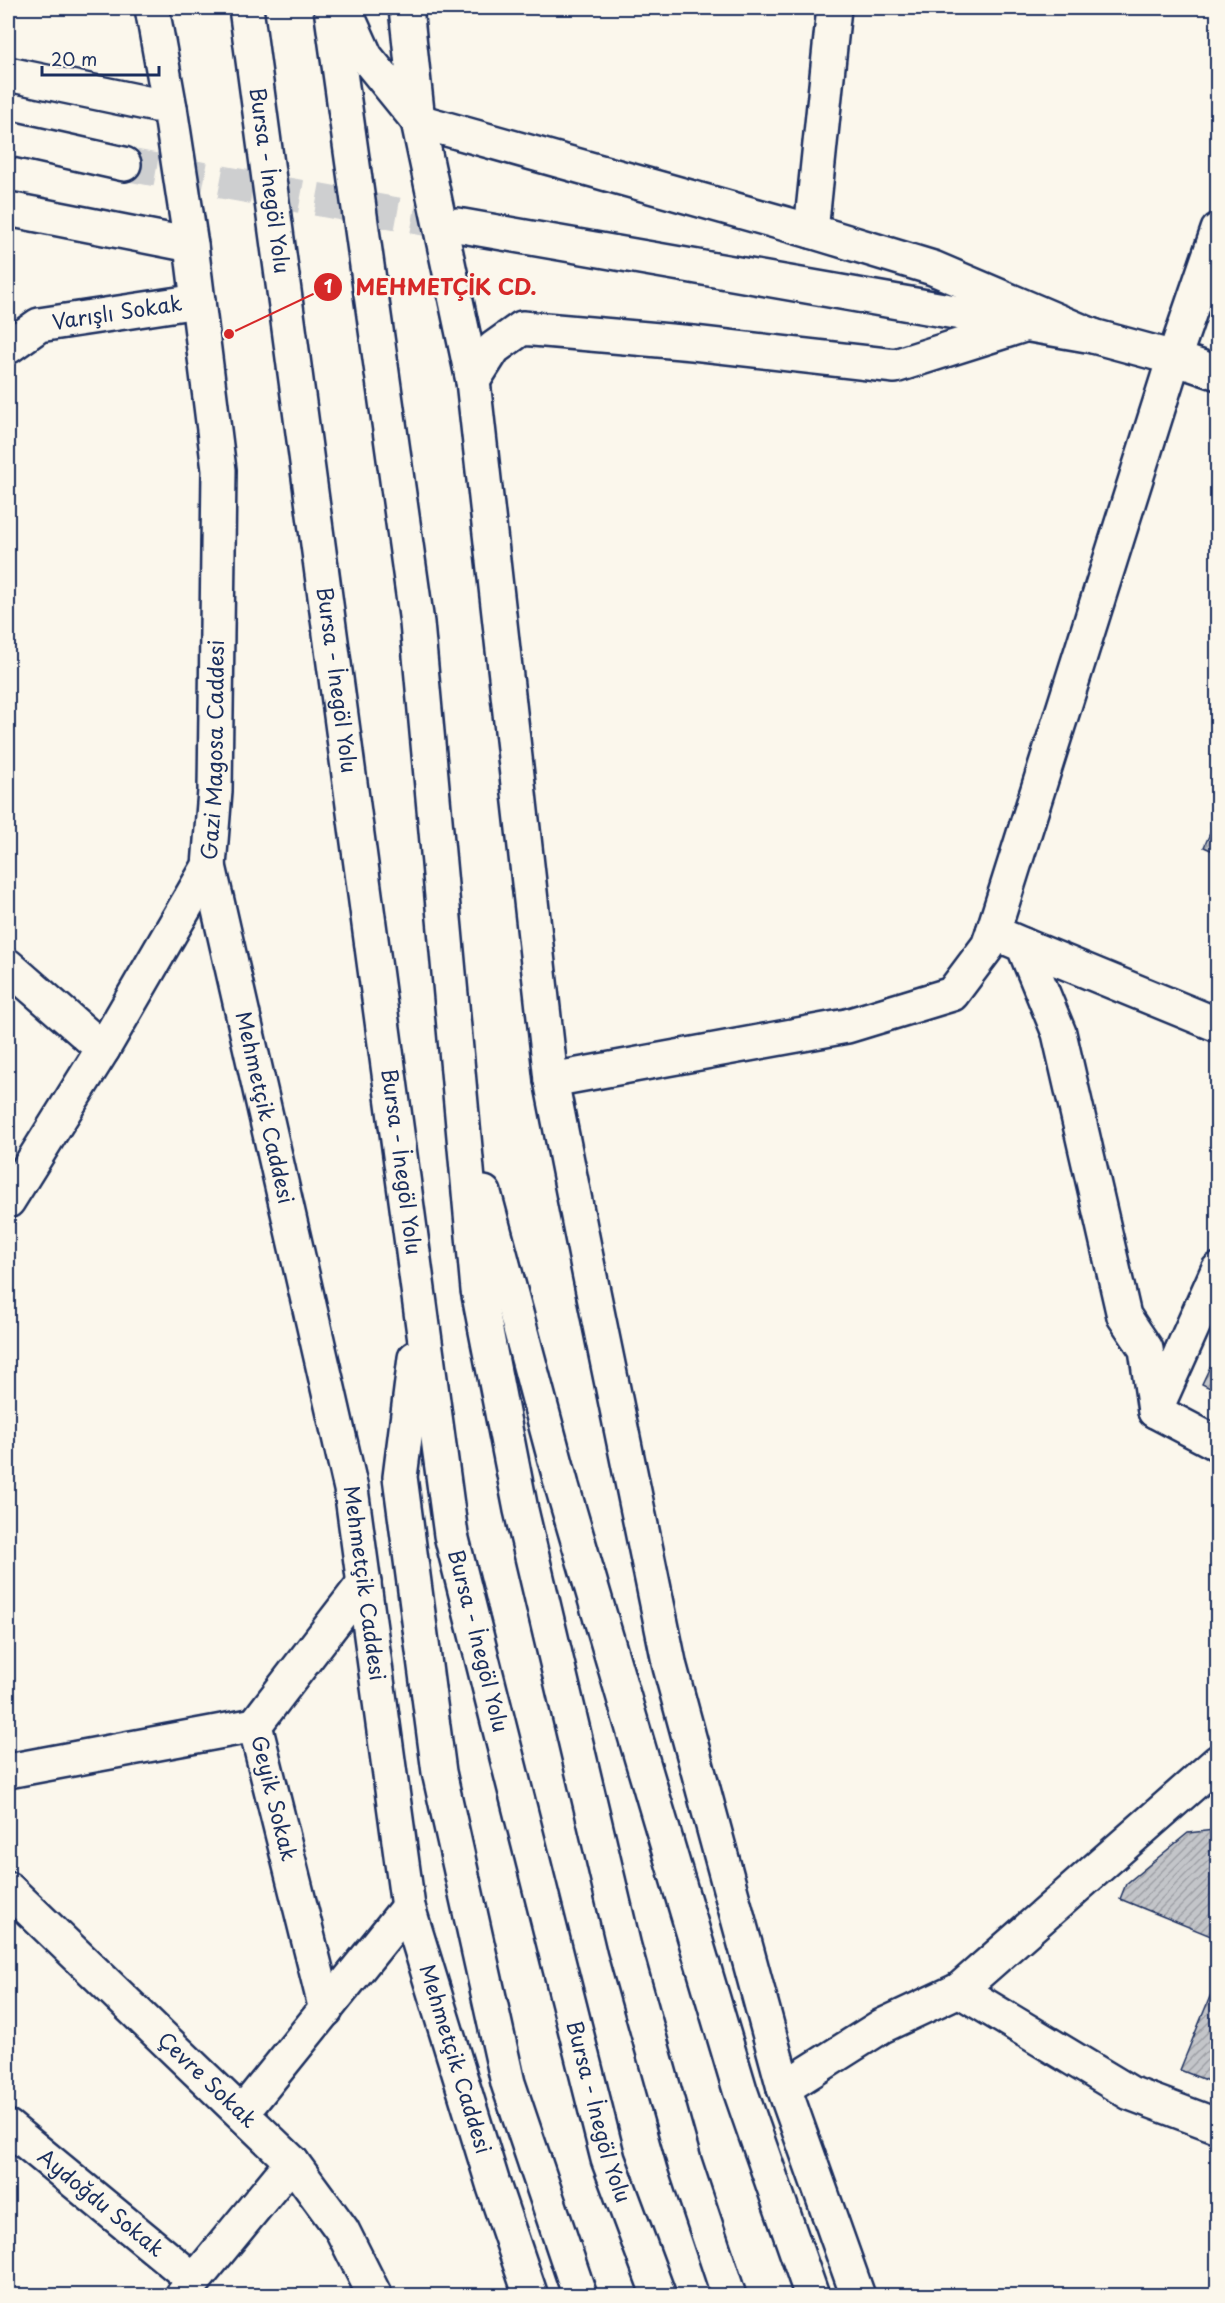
<svg xmlns="http://www.w3.org/2000/svg" width="1225" height="2303" font-family="'Playpen Sans',sans-serif">
	<defs>
		<pattern id="building-hatch" width="6" height="6" patternUnits="userSpaceOnUse" patternTransform="scale(1.5)"><rect width="6" height="6" fill="#c3c5c9"/><path d="M-1 1l2-2M0 6l6-6M5 7l2-2" fill="none" stroke="#9ea0a6"/></pattern>
	</defs>
	<rect width="100%" height="100%" fill="#fbf7ec"/>
	<filter id="ink" filterUnits="userSpaceOnUse"><feTurbulence type="fractalNoise" baseFrequency=".0167" numOctaves="2"/><feDisplacementMap in="SourceGraphic" scale="12" xChannelSelector="R" yChannelSelector="G"/><feConvolveMatrix kernelMatrix="1 2 1 2 8 2 1 2 1" color-interpolation-filters="sRGB"/></filter>
	<g filter="url(#ink)">
		<!-- building -->
		<g fill="url(#building-hatch)" stroke="#1b2f5e" stroke-width="1.5">
			<polygon points="1218,815 1218,853 1204,847"/>
			<polygon points="1218,1350 1218,1392 1202,1384"/>
			<polygon points="1214,1830 1218,1832 1218,1939 1120,1899 1126,1884 1188,1833"/>
			<polygon points="1218,1977 1218,2085 1180,2070"/>
		</g>
		<g fill="none" stroke-linecap="round" stroke-linejoin="round">
			<!-- minor-tunnel -->
			<polyline stroke="#cecfd0" stroke-width="33" stroke-dasharray="33 16" stroke-linecap="butt" points="124,164 457,225"/>
			<!-- minor casing -->
			<g stroke="#1b2f5e" stroke-width="38">
				<g id="minor">
					<polyline points="344,8 366,57 418,121 811,231 933,268 1093,336"/>
					<polyline points="406,8 418,121 473,381 551,1080 588,1267 670,1667 784,2088 858,2296"/>
					<polyline points="8,74 170,108"/>
					<polyline points="8,138 124,164"/>
					<polyline points="8,209 191,245"/>
					<polyline points="457,225 1093,336 1174,358 1218,373"/>
					<polyline points="811,231 834,8"/>
					<path id="s1" d="M 8,347 L 39,325 L 198,301"/>
					<polyline points="473,381 494,348 522,328 693,343 895,366 1021,326"/>
					<path id="s2" d="M 209,866 L 351,1489 L 408,1907 L 494,2187 L 531,2296"/>
					<polyline points="993,932 1023,945 1059,1033 1124,1316 1146,1349 1155,1411 1218,1444"/>
					<polyline points="1023,945 1218,1025"/>
					<polyline points="8,966 103,1049"/>
					<polyline points="551,1080 847,1026 952,994 988,946 993,932 1174,358 1218,230"/>
					<path id="s3" d="M 8,1201 L 103,1049 L 209,866 L 215,791 L 219,470 L 191,245 L 170,108 L 152,8"/>
					<polyline points="1155,1411 1218,1270"/>
					<polyline points="255,1725 364,1583"/>
					<path id="s4" d="M 8,1771 L 255,1725 L 326,2010"/>
					<path id="s5" d="M 8,1889 L 292,2162 L 342,2230 L 375,2296"/>
					<polyline points="959,1990 1218,1762"/>
					<polyline points="784,2088 882,2026 959,1990 1130,2093 1218,2126"/>
					<polyline points="242,2113 408,1907"/>
					<path id="s6" d="M 8,2127 L 194,2280"/>
					<polyline points="182,2296 292,2162"/>
				</g>
			</g>
			<!-- highway casing -->
			<g stroke="#1b2f5e" stroke-width="38">
				<g id="highway">
					<path id="s7" d="M 246,8 L 451,1535 L 608,2159 L 659,2296"/>
					<polyline points="331,8 417,623 478,1290 521,1510 624,1947 684,2161 729,2296"/>
					<polyline points="484,1193 562,1486 643,1763 740,2090 812,2296"/>
					<polyline points="415,1358 400,1477 439,1772 508,2083 580,2296"/>
				</g>
			</g>
			<!-- minor -->
			<use href="#minor" stroke="#fbf7ec" stroke-width="33"/>
			<!-- highway -->
			<use href="#highway" stroke="#fbf7ec" stroke-width="33"/>
		</g>
	</g>
	<g text-anchor="middle" stroke-width="5" stroke-linejoin="round" paint-order="stroke">
		<!-- street labels -->
		<g font-size="21" fill="#1b2f5e" stroke="#fbf7ec">
			<text dy="7" stroke="none"><textPath href="#s7" startOffset="174">Bursa - İnegöl Yolu</textPath></text>
			<text dy="7" stroke="none"><textPath href="#s1" startOffset="117">Varışlı Sokak</textPath></text>
			<text dy="7" stroke="none"><textPath href="#s7" startOffset="678">Bursa - İnegöl Yolu</textPath></text>
			<text dy="7" stroke="none"><textPath href="#s3" startOffset="507">Gazi Magosa Caddesi</textPath></text>
			<text dy="7" stroke="none"><textPath href="#s2" startOffset="248">Mehmetçik Caddesi</textPath></text>
			<text dy="7" stroke="none"><textPath href="#s7" startOffset="1164">Bursa - İnegöl Yolu</textPath></text>
			<text dy="7" stroke="none"><textPath href="#s2" startOffset="734">Mehmetçik Caddesi</textPath></text>
			<text dy="7" stroke="none"><textPath href="#s7" startOffset="1650">Bursa - İnegöl Yolu</textPath></text>
			<text dy="7" stroke="none"><textPath href="#s4" startOffset="327">Geyik Sokak</textPath></text>
			<text dy="7" stroke="none"><textPath href="#s2" startOffset="1220">Mehmetçik Caddesi</textPath></text>
			<text dy="7" stroke="none"><textPath href="#s5" startOffset="276">Çevre Sokak</textPath></text>
			<text dy="7" stroke="none"><textPath href="#s7" startOffset="2136">Bursa - İnegöl Yolu</textPath></text>
			<text dy="7" stroke="none"><textPath href="#s6" startOffset="120">Aydoğdu Sokak</textPath></text>
		</g>
	</g>
	<!-- callouts -->
	<path fill="none" stroke="#d62828" stroke-width="2" d="M229 334L328 287"/>
	<g fill="#d62828" stroke="#fbf7ec" stroke-width="2">
		<circle cx="229" cy="334" r="6"/>
		<circle cx="328" cy="287" r="15"/>
	</g>
	<g font-size="18" text-anchor="middle" font-weight="bold" fill="#fff">
		<text x="328" y="293">1</text>
	</g>
	<g font-size="22" text-anchor="middle" font-weight="bold" fill="#d62828" stroke="#fbf7ec" stroke-width="5" stroke-linejoin="round" paint-order="stroke">
		<text x="446" y="295">MEHMETÇİK CD.</text>
	</g>
	<!-- margin -->
	<rect width="1225" height="2303" fill="none" stroke="#fbf7ec" stroke-width="30"/>
	<rect x="15" y="15" width="1195" height="2273" fill="none" stroke="#1b2f5e" stroke-width="2" filter="url(#ink)"/>
	<!-- scale -->
	<path d="M42 66v9h117v-9" fill="none" stroke="#1b2f5e" stroke-width="3"/>
	<text x="51" y="66" font-size="18" fill="#1b2f5e" stroke="#fbf7ec" stroke-width="4.5" paint-order="stroke">20 m</text>
</svg>
